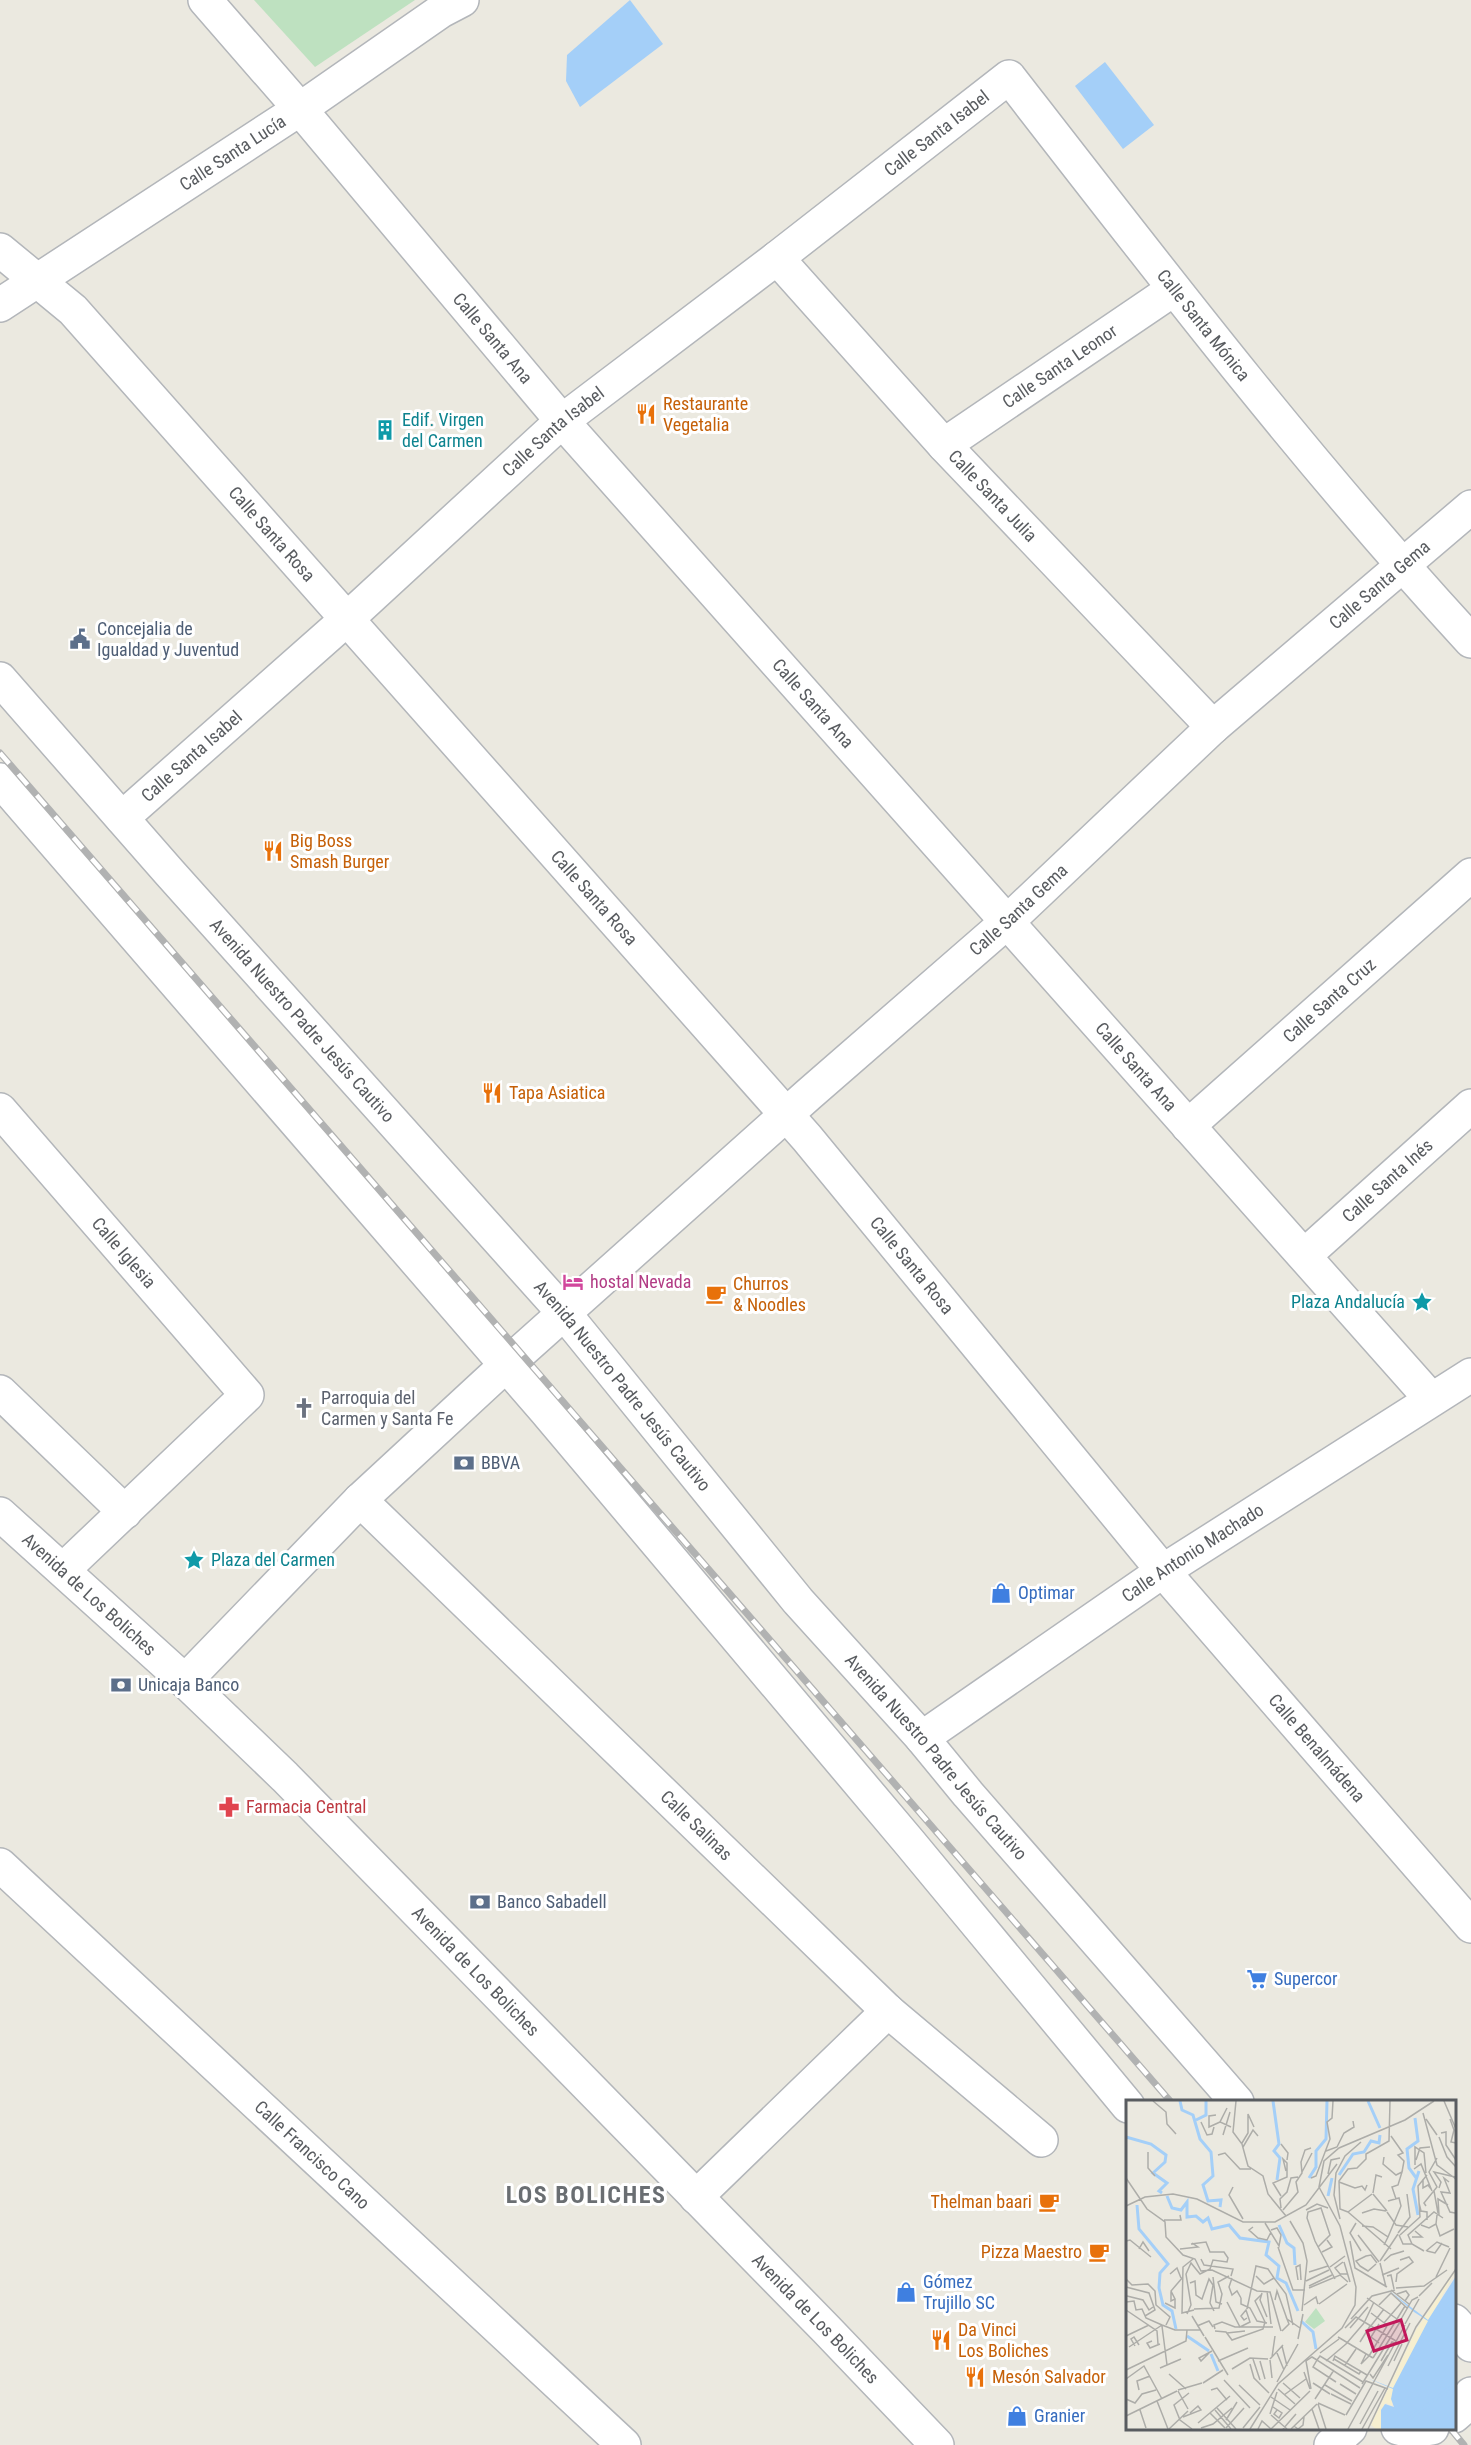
<svg xmlns="http://www.w3.org/2000/svg" width="1471" height="2445" font-family="'Roboto Condensed',sans-serif">
	<rect width="100%" height="100%" fill="#ebe9e0"/>
	<!-- green -->
	<polygon fill="#bee1c0" points="254,0 415,0 315,67"/>
	<!-- water -->
	<g fill="#a4cff8">
		<polygon points="630,0 663,44 580,107 566,81 567,55"/>
		<polygon points="1105,62 1154,125 1123,149 1075,86"/>
	</g>
	<g fill="none" stroke-linecap="round" stroke-linejoin="round">
		<!-- minor casing -->
		<g stroke="#b3b6ba" stroke-width="36">
			<g id="minor">
				<path id="s1" d="M 205,0 L 300,109 L 562,421 L 1431,1399"/>
				<path id="s2" d="M 0,250 L 73,310 L 807,1138 L 1163,1571 L 1471,1926"/>
				<path id="s3" d="M 777,258 L 944,445 L 1213,727"/>
				<path id="s4" d="M 0,305 L 300,109 L 441,11 L 462,0"/>
				<path id="s5" d="M 944,445 L 1174,289"/>
				<path id="s6" d="M 0,679 L 169,872 L 564,1313 L 798,1601 L 922,1738 L 968,1794 L 1237,2102"/>
				<polyline points="0,780 545,1410 910,1843 1128,2106"/>
				<path id="s7" d="M 122,818 L 347,619 L 562,421 L 777,258 L 1009,77 C 1158,269 1307,463 1471,641"/>
				<path id="s8" d="M 0,1110 L 247,1395 L 63,1570"/>
				<path id="s9" d="M 1188,1126 L 1471,875"/>
				<path id="s10" d="M 1305,1255 L 1471,1106"/>
				<polyline points="0,1392 125,1512"/>
				<path id="s11" d="M 360,1500 L 888,2011 L 1041,2140"/>
				<path id="s12" d="M 0,1514 L 185,1681 L 285,1777 L 826,2329 L 937,2445"/>
				<path id="s13" d="M 185,1681 L 360,1500 L 506,1365 L 808,1095 L 1008,921 L 1213,727 L 1471,507"/>
				<path id="s14" d="M 922,1738 L 1163,1571 L 1471,1375"/>
				<path id="s15" d="M 0,1865 L 624,2445"/>
				<polyline points="696,2197 888,2011"/>
				<polyline points="1454,2321 1466,2334 1471,2345"/>
				<polyline points="1454,2416 1463,2408 1471,2394"/>
				<polyline points="1398,2428 1411,2431 1432,2428"/>
				<polyline points="1331,2445 1350,2428"/>
			</g>
		</g>
		<!-- minor -->
		<use href="#minor" stroke="#fff" stroke-width="33"/>
		<!-- rail casing -->
		<g stroke="#b1b2b2" stroke-width="7">
			<g id="rail">
				<polyline points="0,753 1171,2102"/>
				<polyline points="1450,2428 1464,2445"/>
			</g>
		</g>
		<!-- rail -->
		<use href="#rail" stroke="#fff" stroke-width="4.5" stroke-dasharray="14" stroke-linecap="butt"/>
	</g>
	<!-- icons -->
	<defs>
		<g id="restaurant-bare" transform="scale(1.62)"><path d="M-5-6h1v4h1v-4h1v4h1v-4h1v5L-1.5 .5V6h-2V.5L-5-1ZM5-6V6H3V1.5H1.5Q1.5-4 5-6Z" fill="#e8710a" stroke="#fff" stroke-width="2.5" paint-order="stroke"/></g>
		<g id="building-bare" transform="scale(1.62)"><path d="M-4-6H4V6H1V3H-1V6H-4ZM-2.5-4.3h1.7v1.8h-1.7ZM.8-4.3h1.7v1.8H.8ZM-2.5-1h1.7V.8h-1.7ZM.8-1h1.7V.8H.8Z" fill="#0f9aa8" stroke="#fff" stroke-width="2.5" paint-order="stroke"/></g>
		<g id="civic-bare" transform="scale(1.62)"><path d="M-.6-6.5H3V-4.5H.6V-3L4-1V1h2V6H-6V1h2V-1L-.6-3ZM-1.2 2.5V6h2.4V2.5Z" fill="#5c6f8a" stroke="#fff" stroke-width="2.5" paint-order="stroke"/></g>
		<g id="hotel-bare" transform="scale(1.62)"><path d="M-6-4.5h1.5V1H6V5H4.5V3h-9V5H-6ZM-4 0a1.8 1.8 0 1 1 3.6 0ZM.5 0V-2.5h3Q6-2.5 6 0Z" fill="#d1479c" stroke="#fff" stroke-width="2.5" paint-order="stroke"/></g>
		<g id="cafe-bare" transform="scale(1.62)"><path d="M-5.5-4.5H6V0H3Q3 3.5 0 3.5H-2.5Q-5.5 3.5-5.5 0ZM3-3.2v2h1.7v-2ZM-6 4.5H4V6H-6Z" fill="#e8710a" stroke="#fff" stroke-width="2.5" paint-order="stroke"/></g>
		<g id="sight-bare" transform="scale(1.62)"><path d="M0-6L1.8-2.2L6-1.7L2.9 1.2L3.7 5.4L0 3.3L-3.7 5.4L-2.9 1.2L-6-1.7L-1.8-2.2Z" fill="#0f9aa8" stroke="#fff" stroke-width="2.5" paint-order="stroke"/></g>
		<g id="church-bare" transform="scale(1.62)"><path d="M-1.2-6h2.4v3.5h3.3v2.4h-3.3V6h-2.4V-.1h-3.3v-2.4h3.3Z" fill="#6b7280" stroke="#fff" stroke-width="2.5" paint-order="stroke"/></g>
		<g id="bank-bare" transform="scale(1.62)"><path d="M-6-4H6V4H-6ZM0-2.3a2.3 2.3 0 1 0 0 4.6a2.3 2.3 0 1 0 0-4.6Z" fill="#5c6f8a" stroke="#fff" stroke-width="2.5" paint-order="stroke"/></g>
		<g id="shop-bare" transform="scale(1.62)"><path d="M-5-2.5h2.3a2.7 3.5 0 0 1 5.4 0H5L5.5 6h-11ZM-1.5-2.5h3a1.5 2.3 0 0 0-3 0Z" fill="#3f7fe0" stroke="#fff" stroke-width="2.5" paint-order="stroke"/></g>
		<g id="pharmacy-bare" transform="scale(1.62)"><path d="M-2-6h4v4h4v4h-4v4h-4v-4h-4v-4h4Z" fill="#e0444e" stroke="#fff" stroke-width="2.5" paint-order="stroke"/></g>
		<g id="supermarket-bare" transform="scale(1.62)"><path d="M-6-5.5h2.5l.6 2H6L4.5 2H-2.5L-4.4-4H-6ZM-1.5 3.2a1.3 1.3 0 1 0 .1 0ZM3 3.2a1.3 1.3 0 1 0 .1 0Z" fill="#3f7fe0" stroke="#fff" stroke-width="2.5" paint-order="stroke"/></g>
	</defs>
	<g fill-rule="evenodd">
		<use href="#restaurant-bare" x="646" y="414"/>
		<use href="#building-bare" x="385" y="430"/>
		<use href="#civic-bare" x="80" y="639"/>
		<use href="#restaurant-bare" x="273" y="851"/>
		<use href="#restaurant-bare" x="492" y="1093"/>
		<use href="#hotel-bare" x="573" y="1282"/>
		<use href="#cafe-bare" x="716" y="1294"/>
		<use href="#sight-bare" x="1422" y="1302"/>
		<use href="#church-bare" x="304" y="1408"/>
		<use href="#bank-bare" x="464" y="1463"/>
		<use href="#sight-bare" x="194" y="1560"/>
		<use href="#shop-bare" x="1001" y="1593"/>
		<use href="#bank-bare" x="121" y="1685"/>
		<use href="#pharmacy-bare" x="229" y="1807"/>
		<use href="#bank-bare" x="480" y="1902"/>
		<use href="#supermarket-bare" x="1257" y="1979"/>
		<use href="#cafe-bare" x="1049" y="2202"/>
		<use href="#cafe-bare" x="1099" y="2252"/>
		<use href="#shop-bare" x="906" y="2292"/>
		<use href="#restaurant-bare" x="941" y="2340"/>
		<use href="#restaurant-bare" x="975" y="2377"/>
		<use href="#shop-bare" x="1017" y="2416"/>
	</g>
	<g text-anchor="middle" stroke-width="6" stroke-linejoin="round" paint-order="stroke">
		<!-- street labels -->
		<g font-size="18" fill="#595c60" stroke="#fff">
			<text dy="6" stroke="none"><textPath href="#s7" startOffset="1065">Calle Santa Isabel</textPath></text>
			<text dy="6" stroke="none"><textPath href="#s4" startOffset="278">Calle Santa Lucía</textPath></text>
			<text dy="6" stroke="none"><textPath href="#s7" startOffset="1472">Calle Santa Mónica</textPath></text>
			<text dy="6" stroke="none"><textPath href="#s1" startOffset="444">Calle Santa Ana</textPath></text>
			<text dy="6" stroke="none"><textPath href="#s5" startOffset="140">Calle Santa Leonor</textPath></text>
			<text dy="6" stroke="none"><textPath href="#s7" startOffset="579">Calle Santa Isabel</textPath></text>
			<text dy="6" stroke="none"><textPath href="#s3" startOffset="321">Calle Santa Julia</textPath></text>
			<text dy="6" stroke="none"><textPath href="#s2" startOffset="394">Calle Santa Rosa</textPath></text>
			<text dy="6" stroke="none"><textPath href="#s13" startOffset="1622">Calle Santa Gema</textPath></text>
			<text dy="6" stroke="none"><textPath href="#s1" startOffset="930">Calle Santa Ana</textPath></text>
			<text dy="6" stroke="none"><textPath href="#s7" startOffset="93">Calle Santa Isabel</textPath></text>
			<text dy="6" stroke="none"><textPath href="#s2" startOffset="880">Calle Santa Rosa</textPath></text>
			<text dy="6" stroke="none"><textPath href="#s13" startOffset="1136">Calle Santa Gema</textPath></text>
			<text dy="6" stroke="none"><textPath href="#s9" startOffset="189">Calle Santa Cruz</textPath></text>
			<text dy="6" stroke="none"><textPath href="#s6" startOffset="456">Avenida Nuestro Padre Jesús Cautivo</textPath></text>
			<text dy="6" stroke="none"><textPath href="#s1" startOffset="1416">Calle Santa Ana</textPath></text>
			<text dy="6" stroke="none"><textPath href="#s10" startOffset="111">Calle Santa Inés</textPath></text>
			<text dy="6" stroke="none"><textPath href="#s8" startOffset="189">Calle Iglesia</textPath></text>
			<text dy="6" stroke="none"><textPath href="#s2" startOffset="1366">Calle Santa Rosa</textPath></text>
			<text dy="6" stroke="none"><textPath href="#s6" startOffset="942">Avenida Nuestro Padre Jesús Cautivo</textPath></text>
			<text dy="6" stroke="none"><textPath href="#s14" startOffset="328">Calle Antonio Machado</textPath></text>
			<text dy="6" stroke="none"><textPath href="#s12" startOffset="120">Avenida de Los Boliches</textPath></text>
			<text dy="6" stroke="none"><textPath href="#s2" startOffset="1996">Calle Benalmádena</textPath></text>
			<text dy="6" stroke="none"><textPath href="#s6" startOffset="1428">Avenida Nuestro Padre Jesús Cautivo</textPath></text>
			<text dy="6" stroke="none"><textPath href="#s11" startOffset="468">Calle Salinas</textPath></text>
			<text dy="6" stroke="none"><textPath href="#s12" startOffset="660">Avenida de Los Boliches</textPath></text>
			<text dy="6" stroke="none"><textPath href="#s15" startOffset="426">Calle Francisco Cano</textPath></text>
			<text dy="6" stroke="none"><textPath href="#s12" startOffset="1146">Avenida de Los Boliches</textPath></text>
		</g>
		<!-- food labels -->
		<g font-size="18" fill="#c56008" stroke="#fff" text-anchor="start">
			<text x="663" y="410">Restaurante<tspan x="663" dy="21">Vegetalia</tspan></text>
			<text x="290" y="847">Big Boss<tspan x="290" dy="21">Smash Burger</tspan></text>
			<text x="509" y="1099">Tapa Asiatica</text>
			<text x="733" y="1290">Churros<tspan x="733" dy="21">&amp; Noodles</tspan></text>
			<text x="1032" y="2208" text-anchor="end">Thelman baari</text>
			<text x="1082" y="2258" text-anchor="end">Pizza Maestro</text>
			<text x="958" y="2336">Da Vinci<tspan x="958" dy="21">Los Boliches</tspan></text>
			<text x="992" y="2383">Mesón Salvador</text>
		</g>
		<!-- culture labels -->
		<g font-size="18" fill="#0d838f" stroke="#fff" text-anchor="start">
			<text x="402" y="426">Edif. Virgen<tspan x="402" dy="21">del Carmen</tspan></text>
			<text x="1405" y="1308" text-anchor="end">Plaza Andalucía</text>
			<text x="211" y="1566">Plaza del Carmen</text>
		</g>
		<!-- service labels -->
		<g font-size="18" fill="#4e5e75" stroke="#fff" text-anchor="start">
			<text x="97" y="635">Concejalia de<tspan x="97" dy="21">Igualdad y Juventud</tspan></text>
			<text x="481" y="1469">BBVA</text>
			<text x="138" y="1691">Unicaja Banco</text>
			<text x="497" y="1908">Banco Sabadell</text>
		</g>
		<!-- hotel labels -->
		<g font-size="18" fill="#b23c85" stroke="#fff" text-anchor="start">
			<text x="590" y="1288">hostal Nevada</text>
		</g>
		<!-- worship labels -->
		<g font-size="18" fill="#5b616d" stroke="#fff" text-anchor="start">
			<text x="321" y="1404">Parroquia del<tspan x="321" dy="21">Carmen y Santa Fe</tspan></text>
		</g>
		<!-- shop labels -->
		<g font-size="18" fill="#366cbe" stroke="#fff" text-anchor="start">
			<text x="1018" y="1599">Optimar</text>
			<text x="1274" y="1985">Supercor</text>
			<text x="923" y="2288">Gómez<tspan x="923" dy="21">Trujillo SC</tspan></text>
			<text x="1034" y="2422">Granier</text>
		</g>
		<!-- health labels -->
		<g font-size="18" fill="#be3a42" stroke="#fff" text-anchor="start">
			<text x="246" y="1813">Farmacia Central</text>
		</g>
		<!-- district labels -->
		<g font-size="24" font-weight="bold" letter-spacing="1.5" fill="#6a6e72" stroke="#fff">
			<text x="586" y="2203">LOS BOLICHES</text>
		</g>
	</g>
	<!-- overview -->
	<g transform="translate(1126 2100)">
		<rect width="330" height="330" fill="#ebe9e0"/>
		<path d="M 190,208 L 199,221 L 188,229 L 179,222 Z" fill="#bee1c0"/>
		<path d="M 330,170 L 270,283 L 266,306 L 260,303 L 255,310 L 255,329 L 250,329 L 245,325 L 290,230 Z" fill="#f6efd0"/>
		<path d="M 330,176 L 330,329 L 255,329 L 255,310 L 259,304 L 268,307 L 265,299 L 267,289 L 241,278 L 267,288 L 302,221 L 288,212 L 261,189 L 302,220 Z" fill="#a4cff8"/>
		<path fill="none" stroke="#a4cff8" stroke-width="3" d="M 54,1 L 56,10 L 67,15 L 74,39 L 85,52 L 87,76 L 77,85 L 82,101 L 95,100 L 94,107M 147,1 L 153,44 L 148,51 L 154,58 L 151,80M 242,1 L 254,28M 289,18 L 292,41 L 281,49 L 283,68 L 291,79M 70,20 L 80,15 L 80,1M 0,37 L 25,44 L 40,55 L 39,62 L 27,73 L 41,83 L 33,91 L 36,93M 213,75 L 227,54 L 238,52 L 245,41 L 253,43 L 254,35M 183,78 L 190,67 L 190,51 L 200,39 L 201,1M 41,96 L 46,108 L 55,110 L 61,102 L 61,117 L 70,116 L 77,122 L 82,118 L 86,129 L 103,125 L 114,138 L 143,142 L 140,155 L 153,166 L 151,178 L 160,183 L 172,211M 202,96 L 206,78M 11,105 L 13,129 L 42,164 L 34,173 L 33,188 L 37,205 L 46,211 L 50,229M 292,115 L 287,89 L 293,71M 153,125 L 161,143 L 168,148 L 169,165M 175,221 L 187,232 L 190,249M 61,236 L 83,251M 85,254 L 92,271M 270,329 L 330,283"/>
		<path fill="none" stroke="#adada9" stroke-width="1.5" d="M 27,1 L 40,12 L 41,24 L 50,34M 110,1 L 107,32 L 116,44 L 122,66 L 137,76 L 142,94 L 160,116M 318,1 L 330,29M 101,8 L 94,22 L 105,27M 297,13 L 311,65 L 330,79M 90,15 L 83,16 L 83,27 L 94,22M 300,19 L 311,35M 324,19 L 328,30 L 325,42 L 330,43M 75,22 L 81,35 L 86,34 L 88,27M 315,33 L 320,32 L 320,45 L 330,60M 97,35 L 104,12M 265,36 L 277,53 L 272,55 L 278,61 L 276,72M 313,37 L 321,57 L 330,67M 116,43 L 122,33 L 122,14 L 128,27M 155,44 L 162,53 L 161,60M 117,47 L 127,30 L 132,36M 200,51 L 211,47 L 218,33 L 228,27 L 227,21M 22,52 L 22,68 L 29,76M 92,55 L 99,53 L 114,69 L 125,69M 258,57 L 257,64 L 270,75 L 276,72 L 272,85 L 266,87 L 270,99M 290,60 L 294,48 L 304,47M 289,65 L 289,47 L 298,53 L 300,73M 288,69 L 295,64 L 306,91M 176,72 L 186,53M 202,74 L 205,60 L 214,58M 0,78 L 21,109 L 39,122 L 40,137 L 57,155 L 69,159 L 75,171 L 86,170 L 131,191 L 144,192 L 155,231M 185,78 L 190,76 L 204,39 L 201,22 L 206,18 L 207,1M 297,79 L 297,88 L 302,85 L 305,89M 213,82 L 229,88 L 236,86 L 239,90 L 241,85M 323,82 L 318,78 L 324,93 L 315,92 L 324,112 L 329,113M 107,87 L 103,95 L 117,119M 313,88 L 315,82 L 308,72 L 329,77M 308,91 L 312,113M 247,93 L 250,75 L 256,77M 247,94 L 261,111M 155,96 L 147,83 L 161,77 L 161,63 L 157,59 L 160,71M 262,101 L 273,98 L 275,106 L 262,137M 293,103 L 295,111 L 301,112 L 301,120M 0,106 L 19,97 L 47,94 L 71,99 L 117,122 L 149,122 L 180,105 L 211,64M 300,106 L 298,103 L 311,87 L 303,72 L 311,58M 155,108 L 154,99 L 161,92 L 165,78 L 172,77M 157,110 L 172,92 L 170,82 L 176,73 L 175,62 L 179,50 L 185,48M 180,110 L 191,104 L 202,108M 222,112 L 214,109 L 213,81 L 222,69 L 231,68 L 240,59 L 240,54 L 263,41 L 264,1M 222,112 L 265,149M 222,112 L 246,94M 261,112 L 270,125 L 282,127M 236,113 L 248,109 L 260,111M 313,115 L 312,99 L 322,105M 214,119 L 208,95 L 210,73 L 219,56 L 235,42M 38,120 L 55,120 L 54,115M 164,121 L 177,143 L 181,161 L 176,211M 139,123 L 153,146 L 155,135 L 151,128 L 145,130M 230,123 L 224,133 L 235,151M 310,124 L 314,136 L 328,129M 295,125 L 303,128 L 310,124 L 311,115M 236,126 L 247,127 L 262,137 L 258,145M 127,127 L 123,130 L 132,138 L 141,140 L 145,132M 272,133 L 284,117 L 281,94M 232,135 L 253,162M 273,135 L 277,144 L 286,144M 274,135 L 294,117 L 292,86 L 301,75M 286,137 L 296,137 L 289,131M 0,141 L 4,140 L 25,157M 224,141 L 229,168 L 261,187M 152,147 L 167,190 L 179,190M 192,147 L 204,135 L 195,108 L 182,112 L 181,118 L 189,141 L 209,179M 13,149 L 17,142 L 23,151M 54,149 L 72,147 L 66,143M 298,151 L 286,144 L 282,135 L 308,112 L 317,118M 300,151 L 311,142 L 323,147M 301,151 L 309,153 L 316,143M 196,152 L 206,147 L 201,140M 67,159 L 57,167 L 56,213 L 68,210M 75,159 L 78,165 L 107,169 L 105,176M 254,161 L 272,134M 258,161 L 265,155 L 278,151M 217,162 L 209,168 L 214,174 L 221,174M 218,162 L 224,182M 254,163 L 260,187M 234,166 L 230,161 L 240,156 L 245,155 L 251,163M 234,166 L 242,171 L 250,164M 204,167 L 219,156M 183,172 L 202,166M 44,174 L 51,168 L 55,178M 256,175 L 273,168M 130,176 L 138,184 L 148,178M 261,176 L 265,175 L 268,189M 87,177 L 90,202 L 96,204M 310,177 L 324,148M 106,178 L 103,187 L 106,195 L 111,191 L 115,198M 148,178 L 160,194 L 167,225M 0,179 L 6,185 L 22,184 L 29,191 L 30,205 L 44,217 L 40,225M 172,180 L 170,167 L 174,165 L 175,180M 180,181 L 203,170M 270,182 L 271,174 L 287,162 L 283,157 L 274,160M 64,183 L 69,181 L 70,195 L 76,199 L 83,179 L 87,185 L 84,203 L 88,211M 183,186 L 206,175M 0,187 L 23,193 L 29,210 L 19,216M 183,188 L 214,175 L 222,182M 270,188 L 298,186 L 321,170M 265,190 L 283,204M 141,191 L 145,224M 45,192 L 45,201 L 49,199 L 45,191 L 57,177M 136,193 L 134,200 L 141,217M 271,194 L 280,191 L 283,195 L 279,201M 1,196 L 17,200 L 23,210 L 27,207M 293,196 L 306,183M 115,198 L 115,204 L 124,208 L 131,221 L 141,223M 241,198 L 271,219M 149,200 L 151,191 L 161,219M 0,202 L 8,201 L 10,210 L 16,209 L 20,218 L 36,225 L 49,230 L 74,230M 101,202 L 114,227 L 124,222 L 120,210 L 115,216 L 118,220 L 121,218M 39,203 L 49,208 L 49,199M 193,204 L 221,184M 178,205 L 190,197 L 192,204M 253,205 L 265,193 L 281,208M 68,209 L 93,208 L 96,194 L 92,182 L 103,176M 121,209 L 130,166 L 142,169 L 148,178M 0,210 L 31,231 L 32,244M 245,213 L 261,225M 61,214 L 65,205 L 60,174 L 65,163 L 74,174 L 84,169 L 87,160 L 101,162 L 102,158 L 98,152 L 84,152 L 80,142 L 65,144M 66,216 L 78,236M 225,219 L 246,196 L 269,190M 274,221 L 286,200 L 292,197M 238,223 L 248,202M 258,223 L 275,203M 253,224 L 245,237 L 253,243M 279,224 L 293,199M 36,226 L 41,265M 71,226 L 83,221 L 87,227M 244,227 L 258,209M 219,228 L 230,217 L 270,241M 224,228 L 242,207M 89,229 L 88,225 L 96,222 L 109,227 L 147,227M 89,231 L 100,232 L 106,240 L 137,229 L 139,222 L 129,201 L 136,194M 156,231 L 163,224 L 161,219 L 174,228M 101,233 L 119,231M 0,236 L 23,225M 79,237 L 102,275M 212,237 L 247,258M 172,239 L 177,214M 26,241 L 21,243 L 24,248 L 34,244M 234,242 L 244,226M 220,244 L 238,223M 9,246 L 5,239 L 8,237 L 13,245M 156,246 L 161,266M 3,247 L 36,225M 83,253 L 75,261 L 73,258 L 86,251M 151,253 L 158,270M 194,253 L 213,239M 240,254 L 235,264 L 243,256M 243,256 L 261,226M 146,257 L 149,236M 247,258 L 279,206M 127,259 L 134,280M 144,259 L 157,245M 208,259 L 233,274 L 235,271M 144,260 L 146,278M 191,260 L 194,256 L 237,282M 92,261 L 122,248M 134,261 L 139,279M 200,261 L 220,244M 207,261 L 209,256 L 241,275M 255,261 L 266,242 L 269,243M 268,261 L 276,244M 124,264 L 128,278 L 143,293M 219,265 L 230,249M 262,266 L 284,223M 34,268 L 55,259M 106,269 L 124,258 L 142,259M 0,270 L 60,241 L 61,230M 178,272 L 184,289M 43,274 L 60,289M 244,274 L 247,278 L 262,255M 0,279 L 18,266 L 36,299M 98,280 L 124,308M 151,282 L 172,244M 210,282 L 187,267 L 191,260 L 234,288M 77,283 L 97,270M 157,283 L 174,298M 187,283 L 204,294M 214,284 L 230,294M 236,284 L 274,222M 113,285 L 134,305M 199,285 L 226,301M 152,289 L 169,304M 185,289 L 180,261 L 186,257 L 191,260M 13,290 L 11,281 L 24,276M 52,290 L 76,283M 85,290 L 91,288 L 101,300M 52,291 L 62,309M 63,293 L 48,305 L 54,320 L 66,329M 205,294 L 225,304M 158,295 L 180,279M 145,297 L 164,310M 0,299 L 9,303 L 16,294 L 30,290M 189,299 L 208,270M 31,301 L 42,329M 192,303 L 219,315M 192,304 L 200,329M 147,307 L 156,313 L 153,318 L 148,314 L 151,310M 91,308 L 110,329M 186,309 L 193,329M 14,310 L 20,328M 89,310 L 105,329M 84,313 L 99,328M 144,314 L 151,292M 145,315 L 161,329M 220,315 L 240,281 L 262,289M 0,316 L 51,291M 57,317 L 75,310 L 72,306 L 64,313M 100,320 L 111,302M 72,323 L 104,296M 234,324 L 252,291M 168,326 L 172,329 L 177,325 L 178,317M 75,328 L 87,324 L 106,308M 100,328 L 118,308M 117,328 L 134,307M 43,329 L 62,311M 124,329 L 152,284 L 216,228 L 229,205 L 230,187 L 214,126 L 193,87 L 198,61 L 213,48 L 279,20 L 308,1M 132,329 L 136,321 L 145,329M 145,329 L 184,291M 157,329 L 170,314M 165,329 L 191,304M 222,329 L 279,225M 236,329 L 259,288M 242,329 L 290,227 L 330,169"/>
		<path fill="#c2185b" fill-opacity="0.15" stroke="#c2185b" stroke-width="3" d="M 275,220 L 281,240 L 248,251 L 241,231 Z"/>
		<rect width="330" height="330" fill="none" stroke="#595c60" stroke-width="3"/>
	</g>
</svg>
